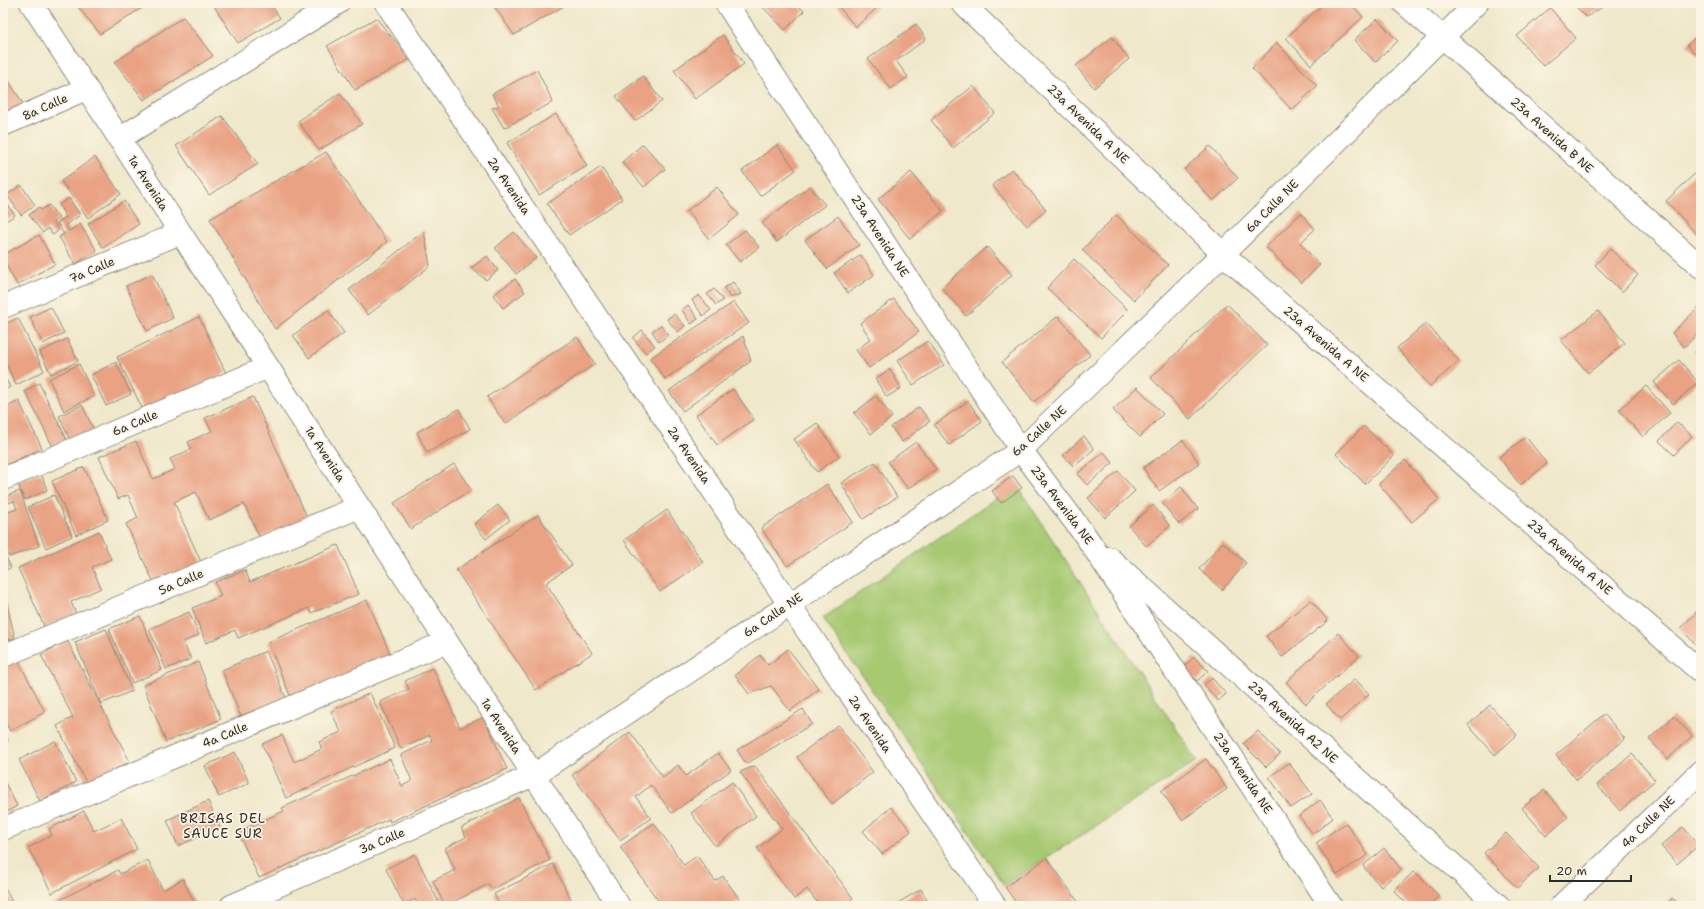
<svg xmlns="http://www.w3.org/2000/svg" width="1704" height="909" font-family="'Shantell Sans',sans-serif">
	<rect width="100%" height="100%" fill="#fcf5e5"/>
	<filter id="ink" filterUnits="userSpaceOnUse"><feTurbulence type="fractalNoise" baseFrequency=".025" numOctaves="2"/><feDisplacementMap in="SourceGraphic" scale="8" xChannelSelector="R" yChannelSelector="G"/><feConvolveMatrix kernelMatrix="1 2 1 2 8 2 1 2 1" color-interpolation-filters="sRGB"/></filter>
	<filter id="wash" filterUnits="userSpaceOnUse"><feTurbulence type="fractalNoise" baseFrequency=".012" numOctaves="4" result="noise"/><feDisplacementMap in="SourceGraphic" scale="16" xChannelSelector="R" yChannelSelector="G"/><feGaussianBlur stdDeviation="0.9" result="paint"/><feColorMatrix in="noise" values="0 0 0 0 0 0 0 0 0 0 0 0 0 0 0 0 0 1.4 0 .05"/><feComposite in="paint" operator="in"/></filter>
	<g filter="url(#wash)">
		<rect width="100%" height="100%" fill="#efe8ca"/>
		<!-- green -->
		<polygon fill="#a7c972" stroke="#697a4e" points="1016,484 1197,761 1004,885 823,618"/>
		<g id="blocks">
			<!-- building -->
			<g fill="#e9a283">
				<polygon points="78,3 150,3 100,34 76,4"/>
				<polygon points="212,3 270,3 280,18 238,43"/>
				<polygon points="492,3 569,3 514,35"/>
				<polygon points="759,3 796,3 804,11 785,30"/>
				<polygon points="837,3 881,3 881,4 856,27 836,4"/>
				<polygon points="1324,3 1350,3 1363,17 1311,65 1286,38"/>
				<polygon points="1572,3 1609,3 1586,17"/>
				<polygon points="1550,8 1576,38 1543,66 1517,36"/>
				<polygon points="183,17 213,56 144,100 115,62"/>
				<polygon points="376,18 410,59 355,90 327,46"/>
				<polygon points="1377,19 1398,41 1375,62 1354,40"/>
				<polygon points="916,24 926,39 896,61 908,77 891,89 868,59"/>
				<polygon points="1701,32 1701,60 1687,45"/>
				<polygon points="723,35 744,64 695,99 674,70"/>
				<polygon points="1112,37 1129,59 1094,88 1076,66"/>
				<polygon points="1277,43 1317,86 1292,110 1252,68"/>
				<polygon points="537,70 553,102 504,128 492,108 499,106 492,94"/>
				<polygon points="5,75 24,105 3,118 3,76"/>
				<polygon points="643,76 662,101 635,121 616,96"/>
				<polygon points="973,86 995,113 953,148 931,120"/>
				<polygon points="340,93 362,124 319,150 298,121"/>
				<polygon points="556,114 587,166 539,195 507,143"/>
				<polygon points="222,116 258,164 209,195 176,146"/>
				<polygon points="643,144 665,169 644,187 622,162"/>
				<polygon points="777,145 796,170 760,196 742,171"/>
				<polygon points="1210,146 1238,178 1213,201 1184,169"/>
				<polygon points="326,152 387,242 275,329 210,219"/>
				<polygon points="95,157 121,194 88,218 61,181"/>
				<polygon points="601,167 622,199 569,235 547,204"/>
				<polygon points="1701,168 1701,239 1666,201"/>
				<polygon points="1012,169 1046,210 1027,226 992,185"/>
				<polygon points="911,172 943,211 910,239 878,199"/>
				<polygon points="21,185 35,205 21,215 7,195"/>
				<polygon points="810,186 825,205 777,242 762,223"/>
				<polygon points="717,187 739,215 709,239 687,211"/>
				<polygon points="69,198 80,215 65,225 69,231 80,224 97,251 75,264 59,237 64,234 57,223 66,217 59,205"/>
				<polygon points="124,201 139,224 103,248 88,224"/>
				<polygon points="6,203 15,215 3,223 3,205"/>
				<polygon points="49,205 59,218 53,222 59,230 53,235 48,228 43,233 29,215 39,207 41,210"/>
				<polygon points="1301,213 1315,229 1300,243 1320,265 1301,283 1266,247"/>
				<polygon points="1116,215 1168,265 1134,300 1082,250"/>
				<polygon points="838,216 859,245 827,269 805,240"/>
				<polygon points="745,230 759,247 740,262 726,245"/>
				<polygon points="424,231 430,266 368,315 349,290"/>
				<polygon points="514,232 536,258 516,274 495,248"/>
				<polygon points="39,235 55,264 17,285 3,259 3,255"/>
				<polygon points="987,247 1012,275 966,316 942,288"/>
				<polygon points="1610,249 1638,275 1622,292 1595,265"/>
				<polygon points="861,255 874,275 848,293 834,273"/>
				<polygon points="487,256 498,270 486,280 471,268"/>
				<polygon points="1074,259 1128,310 1101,338 1047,288"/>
				<polygon points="152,274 173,318 147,331 126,286"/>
				<polygon points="515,279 525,292 503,308 493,295"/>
				<polygon points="733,282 741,294 730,298 724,288"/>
				<polygon points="714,289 723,300 716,305 707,294"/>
				<polygon points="699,295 711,310 703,316 692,300"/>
				<polygon points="894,299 919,332 869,368 856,350 871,339 860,323"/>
				<polygon points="734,302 749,323 665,379 650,358"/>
				<polygon points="1227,304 1267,345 1190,419 1151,378"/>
				<polygon points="688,305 698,319 691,324 682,310"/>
				<polygon points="51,307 64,333 43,344 30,317"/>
				<polygon points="1699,307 1701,310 1701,331 1684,347 1672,333"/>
				<polygon points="328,310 344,333 309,358 293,335"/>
				<polygon points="1598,311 1625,343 1588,373 1561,340"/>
				<polygon points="674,314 685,326 678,332 667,319"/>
				<polygon points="1058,316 1090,355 1034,402 1002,362"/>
				<polygon points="199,317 226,373 145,414 117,357"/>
				<polygon points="18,318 44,371 16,385 3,357 3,325"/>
				<polygon points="1426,323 1459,361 1430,386 1397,348"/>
				<polygon points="661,325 668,335 659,342 652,331"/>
				<polygon points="642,330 655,346 646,353 633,338"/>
				<polygon points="743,336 751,361 683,411 669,391"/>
				<polygon points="577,337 595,364 505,424 487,397"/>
				<polygon points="67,339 78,361 51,374 40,352"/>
				<polygon points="928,341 944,365 913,385 897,361"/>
				<polygon points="1701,345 1701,358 1695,352"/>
				<polygon points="1679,360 1698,382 1673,404 1654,382"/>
				<polygon points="116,362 131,394 106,406 91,375"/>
				<polygon points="79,364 94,396 64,411 49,379"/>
				<polygon points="890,369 901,388 887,397 875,379"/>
				<polygon points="3,374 10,387 3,391"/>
				<polygon points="39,383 67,440 53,447 25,391"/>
				<polygon points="1646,386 1670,413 1643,437 1619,410"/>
				<polygon points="1137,387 1163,414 1140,437 1113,410"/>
				<polygon points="733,389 754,419 717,445 696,415"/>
				<polygon points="876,396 892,417 871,434 854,413"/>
				<polygon points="253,397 307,517 260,538 244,504 209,520 196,492 174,502 201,562 154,583 126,524 138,518 128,495 118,499 99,457 136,441 153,479 175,469 170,459 191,449 188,442 212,431 205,418"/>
				<polygon points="19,401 42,448 6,465 3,460 3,409"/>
				<polygon points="968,401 982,421 949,445 934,425"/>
				<polygon points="82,405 94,430 71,442 59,416"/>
				<polygon points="919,407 930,421 902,442 891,427"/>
				<polygon points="459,409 470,429 427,453 417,432"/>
				<polygon points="1677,422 1692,436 1674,455 1659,441"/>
				<polygon points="817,423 839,456 817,472 794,439"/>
				<polygon points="1364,426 1394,456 1365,484 1336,454"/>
				<polygon points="1084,436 1094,449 1074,467 1063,455"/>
				<polygon points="1526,437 1547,464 1520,485 1499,457"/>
				<polygon points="1183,440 1199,463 1159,491 1143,468"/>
				<polygon points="916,442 936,469 908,489 888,462"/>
				<polygon points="1104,452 1113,463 1087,485 1077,474"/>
				<polygon points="1405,460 1439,499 1412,522 1379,484"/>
				<polygon points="875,462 897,497 863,519 841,483"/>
				<polygon points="454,464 471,490 411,529 394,503"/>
				<polygon points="84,467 108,520 76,535 52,481"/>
				<polygon points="1118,471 1135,491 1105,518 1088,498"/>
				<polygon points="41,473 47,490 25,500 17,482"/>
				<polygon points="1013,476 1022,488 1001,503 992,491"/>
				<polygon points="827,484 853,522 787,566 761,528"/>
				<polygon points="1181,487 1198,509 1179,524 1162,503"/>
				<polygon points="20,491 39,546 9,557 3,540 3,514 17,509 14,501 3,505 3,497"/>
				<polygon points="54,495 72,536 46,548 28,507"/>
				<polygon points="498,505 510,520 486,539 474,524"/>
				<polygon points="1153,505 1170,526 1146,546 1129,526"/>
				<polygon points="667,510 703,562 660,592 624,540"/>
				<polygon points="538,515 572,565 546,583 592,653 536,690 456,570"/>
				<polygon points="99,531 111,559 92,567 101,588 71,602 76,614 45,628 18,568"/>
				<polygon points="1223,542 1246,563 1222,590 1199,569"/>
				<polygon points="338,545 359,594 311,613 309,608 238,638 235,630 206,643 192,608 221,596 215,582 245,570 250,582"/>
				<polygon points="3,550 11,568 3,571"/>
				<polygon points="3,596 5,596 15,638 3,641"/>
				<polygon points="367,600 391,656 291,698 268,642"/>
				<polygon points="1311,600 1328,621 1282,657 1266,636"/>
				<polygon points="1701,608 1701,646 1699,648 1680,628"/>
				<polygon points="189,612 199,635 183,642 191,659 166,669 149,629"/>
				<polygon points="140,616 162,670 132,683 109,629"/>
				<polygon points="106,629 132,691 101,704 75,642"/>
				<polygon points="1338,633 1359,656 1306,704 1286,682"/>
				<polygon points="67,640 130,762 87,784 57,726 73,717 41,655"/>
				<polygon points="788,649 819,689 790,711 771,686 749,694 735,675 760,655 768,665"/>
				<polygon points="266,651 286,698 241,717 222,670"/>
				<polygon points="1194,657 1208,671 1197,681 1184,667"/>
				<polygon points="18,660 45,712 10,731 3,718 3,668"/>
				<polygon points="198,662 221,719 166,742 143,685"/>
				<polygon points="433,668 460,728 484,717 507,769 390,822 389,819 259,878 238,832 284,811 282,808 390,759 402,786 412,781 401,755 432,740 430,735 401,749 380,702 409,689 405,681"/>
				<polygon points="1212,678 1226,694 1218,701 1204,685"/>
				<polygon points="1355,679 1369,694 1340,720 1326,704"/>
				<polygon points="370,693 395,748 286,798 262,744 282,735 294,762 322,749 319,742 341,732 331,711"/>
				<polygon points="1490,705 1517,735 1495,755 1468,725"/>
				<polygon points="803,709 812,724 746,764 737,750"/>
				<polygon points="1604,714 1625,739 1577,780 1556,755"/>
				<polygon points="1674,716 1692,736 1668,759 1649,739"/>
				<polygon points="838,725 873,772 832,804 797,757"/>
				<polygon points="3,731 8,740 3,742"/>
				<polygon points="1258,731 1280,754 1266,767 1243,744"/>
				<polygon points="630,732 663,777 678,765 686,776 718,753 731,770 672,813 651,785 636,797 651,818 620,840 572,775"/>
				<polygon points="55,741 76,782 40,801 19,760"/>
				<polygon points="235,752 249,783 219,797 205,766"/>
				<polygon points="1632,754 1655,780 1620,811 1597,785"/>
				<polygon points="1206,759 1227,789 1182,820 1161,791"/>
				<polygon points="1289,763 1312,794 1291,808 1269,777"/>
				<polygon points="755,766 853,898 843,906 820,906 807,889 794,899 757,848 782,829 740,772"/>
				<polygon points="3,779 17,806 3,814"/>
				<polygon points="732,782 756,816 715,846 691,813"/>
				<polygon points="1544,790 1568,817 1546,836 1522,808"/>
				<polygon points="519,798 550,860 492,889 489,884 445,906 433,881 455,870 445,848 466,837 461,828"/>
				<polygon points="1320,800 1333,818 1313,834 1299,816"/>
				<polygon points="208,801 220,828 178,846 167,820"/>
				<polygon points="891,807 911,831 882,854 863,831"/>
				<polygon points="84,811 94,831 121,818 137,849 52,893 28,848 52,835 49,829"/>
				<polygon points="654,823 684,865 697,856 715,881 723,876 740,900 731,906 662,906 620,847"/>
				<polygon points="1346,823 1368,855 1337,875 1316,843"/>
				<polygon points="1683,827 1699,845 1677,864 1661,846"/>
				<polygon points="1506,833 1539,868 1517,888 1484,853"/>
				<polygon points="1384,848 1401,869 1381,887 1363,866"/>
				<polygon points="415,854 439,903 433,906 418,906 415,899 404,905 386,869"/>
				<polygon points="1047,858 1081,906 1018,906 1005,887"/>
				<polygon points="148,860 163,890 183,879 196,906 48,906 118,870 120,874"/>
				<polygon points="553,864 574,906 500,906 494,894"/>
				<polygon points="1414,871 1439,896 1428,906 1409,906 1394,891"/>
				<polygon points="3,884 14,906 3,906"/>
				<polygon points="921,889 930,906 893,906"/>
				<polygon points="1672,898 1682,906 1665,906"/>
			</g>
		</g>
	</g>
	<g filter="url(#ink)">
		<use href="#blocks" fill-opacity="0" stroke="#8d8a7a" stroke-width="1"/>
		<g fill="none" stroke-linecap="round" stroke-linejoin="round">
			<!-- minor casing -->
			<g stroke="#8d8a7a" stroke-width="24">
				<g id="minor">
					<polyline points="31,3 619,906"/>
					<polyline points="386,3 789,604 995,906"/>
					<polyline points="726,3 1021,450 1087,538 1331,906"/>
					<polyline points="962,3 1223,254 1701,672"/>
					<polyline points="1404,3 1701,267"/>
					<polyline points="3,125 86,89"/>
					<polyline points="119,139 338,3"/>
					<polyline points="3,307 180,233"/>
					<polyline points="3,479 268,367"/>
					<polyline points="1109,558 1499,906"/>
					<polyline points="3,656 359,507"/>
					<polyline points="3,829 446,642"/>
					<polyline points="231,906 534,775 1021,450 1223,254 1477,3"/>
					<polyline points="1561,906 1701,771"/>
				</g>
			</g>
			<!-- minor -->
			<use href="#minor" stroke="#fff" stroke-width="22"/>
		</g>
	</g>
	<g text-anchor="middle" stroke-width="3.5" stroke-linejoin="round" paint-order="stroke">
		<!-- street labels -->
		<g font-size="12" fill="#2b2b2b" stroke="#fcf5e5">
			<text transform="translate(45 107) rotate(-24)" y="4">8a Calle</text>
			<text transform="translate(1088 124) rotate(44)" y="4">23a Avenida A NE</text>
			<text transform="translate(1552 135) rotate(42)" y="4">23a Avenida B NE</text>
			<text transform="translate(148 183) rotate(57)" y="4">1a Avenida</text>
			<text transform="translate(509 186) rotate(56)" y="4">2a Avenida</text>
			<text transform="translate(1272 206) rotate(-45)" y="4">6a Calle NE</text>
			<text transform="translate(880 236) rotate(57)" y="4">23a Avenida NE</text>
			<text transform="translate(92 270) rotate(-23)" y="4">7a Calle</text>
			<text transform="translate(1326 344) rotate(41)" y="4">23a Avenida A NE</text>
			<text transform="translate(135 423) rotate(-23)" y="4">6a Calle</text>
			<text transform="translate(1039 431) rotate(-42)" y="4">6a Calle NE</text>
			<text transform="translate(325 454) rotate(57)" y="4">1a Avenida</text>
			<text transform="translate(689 455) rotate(56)" y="4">2a Avenida</text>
			<text transform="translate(1062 505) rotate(53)" y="4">23a Avenida NE</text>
			<text transform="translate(1570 557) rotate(41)" y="4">23a Avenida A NE</text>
			<text transform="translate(181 582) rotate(-23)" y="4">5a Calle</text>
			<text transform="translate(773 615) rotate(-34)" y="4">6a Calle NE</text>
			<text transform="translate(1293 722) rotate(42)" y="4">23a Avenida A2 NE</text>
			<text transform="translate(870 724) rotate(56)" y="4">2a Avenida</text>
			<text transform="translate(501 726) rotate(57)" y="4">1a Avenida</text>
			<text transform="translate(225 735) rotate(-23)" y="4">4a Calle</text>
			<text transform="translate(1243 773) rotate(56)" y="4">23a Avenida NE</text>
			<text transform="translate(1648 822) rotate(-44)" y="4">4a Calle NE</text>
			<text transform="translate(382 841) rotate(-23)" y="4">3a Calle</text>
		</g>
		<!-- neighbourhood labels -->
		<g font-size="13" letter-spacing="1" fill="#2b2b2b" stroke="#fcf5e5">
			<text x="223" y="823">BRISAS DEL<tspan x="223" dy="15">SAUCE SUR</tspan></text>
		</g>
	</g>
	<!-- margin -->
	<rect width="1704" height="909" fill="none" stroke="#fcf5e5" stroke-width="16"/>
	<!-- scale -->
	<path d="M1550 875v6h81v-6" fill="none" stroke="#2b2b2b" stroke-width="2"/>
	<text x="1556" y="875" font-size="12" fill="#2b2b2b" stroke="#fcf5e5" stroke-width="3" paint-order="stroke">20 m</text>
</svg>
